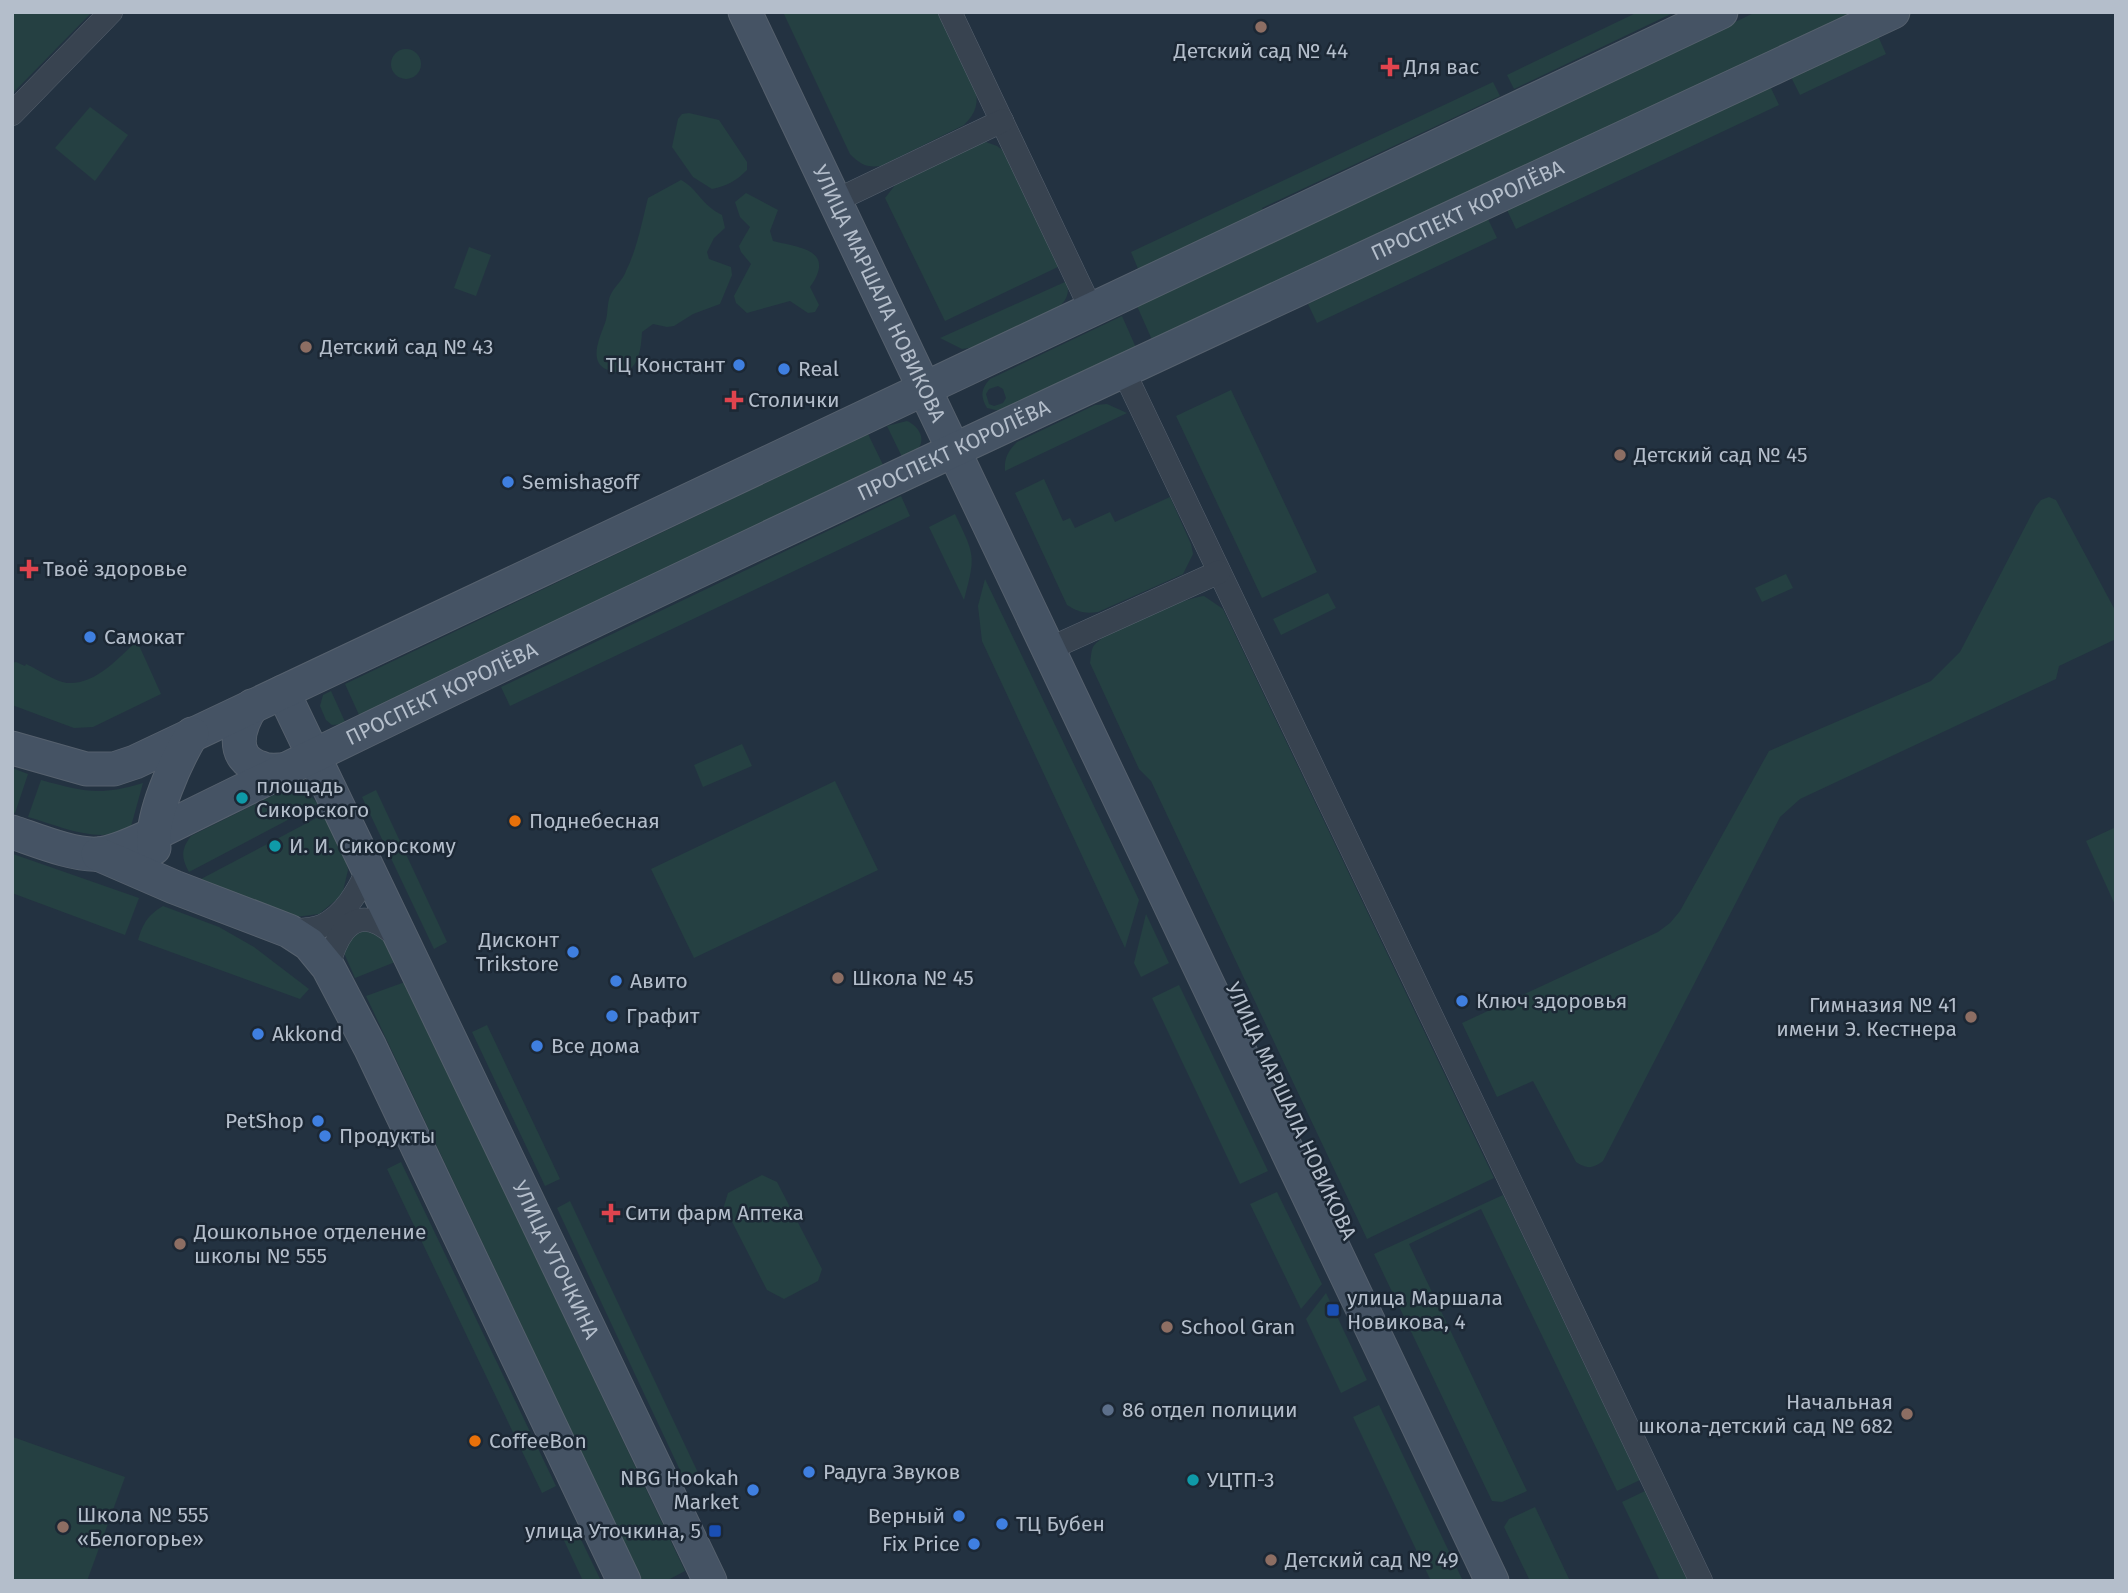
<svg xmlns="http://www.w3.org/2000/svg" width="2128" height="1593" font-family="'Fira Sans',sans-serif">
	<rect width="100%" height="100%" fill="#233241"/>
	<!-- green -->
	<g fill="#254042" fill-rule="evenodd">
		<polygon points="12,12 92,12 12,94"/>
		<path d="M 783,12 L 939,12 L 975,87 C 979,103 976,113 964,125 L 881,166 C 866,168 860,164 850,154 Z"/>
		<polygon points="1638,12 1675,12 1514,89 1507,75"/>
		<polygon points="1756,12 1866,12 1153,342 1137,306"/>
		<polygon points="1878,36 1886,54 1800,95 1791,77"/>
		<circle cx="406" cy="64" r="15"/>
		<polygon points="1493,82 1500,96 1262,208 1264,212 1139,271 1131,252"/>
		<polygon points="1770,86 1779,105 1516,229 1507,210"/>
		<polygon points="90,107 128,135 95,181 55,148"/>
		<path d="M 689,113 L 719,120 L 747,162 L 747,170 C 736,181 727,186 712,189 L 693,177 L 672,147 L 678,119 L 682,114 Z"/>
		<polygon points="986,142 997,146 1005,152 1060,266 945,321 885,198 896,184 975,144"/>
		<path d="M 681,180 C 698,189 701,205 722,215 L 725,228 L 714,238 L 707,252 L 709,259 L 731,267 L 732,275 L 720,304 L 693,314 L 674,326 L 667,327 L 653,324 L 642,332 C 641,351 638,378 611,371 C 585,364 601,336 606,320 C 608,312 607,301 611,294 C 615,286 623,280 626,271 C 637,249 642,222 648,198 Z"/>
		<path d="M 746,193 L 778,210 L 770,231 L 773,241 C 801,248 836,250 810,287 L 819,305 L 815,312 L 808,313 L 790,301 L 747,313 L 736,303 L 734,296 L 751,264 L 741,252 L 739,246 L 750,227 L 740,217 L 735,202 Z"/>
		<polygon points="1488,219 1497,238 1317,323 1308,304"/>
		<polygon points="469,247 491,255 476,296 454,288"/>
		<path d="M 1067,281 C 1070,295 1066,301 1056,310 L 976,347 L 962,349 L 940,338 Z"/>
		<path d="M 1122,316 L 1137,350 L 1004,412 L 987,408 C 980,396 981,389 990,379 ZM 998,386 L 1003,389 L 1006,398 L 1003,403 L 994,406 L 989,404 L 986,394 L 989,389 Z"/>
		<polygon points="1231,390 1317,572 1262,598 1176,416"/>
		<path d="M 1107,404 L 1127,413 L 1005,471 C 1004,458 1008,451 1017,442 L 1095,405 Z"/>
		<path d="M 907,421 C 917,425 927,438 918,449 C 915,454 908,457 904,461 L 887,426 Z"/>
		<polygon points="868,434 885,469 360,717 345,684"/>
		<path d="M 1044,479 L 1063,521 L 1070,518 L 1075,528 L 1110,512 L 1115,522 L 1170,497 L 1191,544 L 1193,554 L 1183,574 L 1098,612 C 1085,614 1078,612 1067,605 L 1015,493 Z"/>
		<polygon points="901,496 910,516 510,706 501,687"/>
		<path d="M 2049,497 L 2056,500 L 2116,612 L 2116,639 L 2059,666 L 2056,679 L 1800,799 L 1780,817 L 1603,1161 C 1592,1169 1587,1169 1576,1162 L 1533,1081 L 1497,1097 L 1462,1023 L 1658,932 L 1670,923 L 1680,911 L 1769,751 L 1931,681 L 1960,652 L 2036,506 L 2041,500 Z"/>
		<path d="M 955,514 C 975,556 976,555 964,600 L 929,527 Z"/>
		<polygon points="1786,574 1793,588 1762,602 1755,588"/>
		<polygon points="985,579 1139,900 1125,948 982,641 978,606"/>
		<polygon points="1328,593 1336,608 1281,635 1273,619"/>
		<path d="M 1204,596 L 1223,609 L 1494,1178 L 1367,1239 L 1151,781 L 1139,769 L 1090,663 C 1091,658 1091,651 1093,647 C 1105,629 1182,599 1204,596 Z"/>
		<path d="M 137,641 L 161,694 L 93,727 L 74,728 L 12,705 L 12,663 L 16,662 L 25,666 L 26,664 C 38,669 55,682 67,683 C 96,685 118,658 137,641 Z"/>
		<polygon points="331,691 346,724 332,725 326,720 320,706 323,695"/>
		<polygon points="742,744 752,766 703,787 694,765"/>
		<polygon points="12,768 28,774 15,813 12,812"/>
		<path d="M 41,780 C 85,792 99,796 143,783 L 130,830 C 94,843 63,827 28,817 Z"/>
		<polygon points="835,781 878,870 694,958 651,869"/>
		<path d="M 294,789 L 311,796 L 318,804 L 189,872 C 181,858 181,849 191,836 L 284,790 Z"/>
		<polygon points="376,790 447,942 434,949 362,797"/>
		<polygon points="324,814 345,858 348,870 342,895 319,914 296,917 201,879"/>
		<polygon points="2116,827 2116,907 2086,841"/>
		<polygon points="13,854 139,898 125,935 12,893"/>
		<path d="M 163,906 L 219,927 L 254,947 L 309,989 L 300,999 L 138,940 C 143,923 148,915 163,906 Z"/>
		<polygon points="1146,914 1169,963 1141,977 1134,963"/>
		<polygon points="365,927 382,935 395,962 355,978 344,953 348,936"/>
		<polygon points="405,982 685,1571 666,1581 642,1581 366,996"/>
		<polygon points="1179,985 1268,1171 1240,1184 1152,998"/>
		<polygon points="487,1025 560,1179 545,1186 472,1032"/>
		<polygon points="401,1162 556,1486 542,1493 387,1169"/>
		<polygon points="762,1175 777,1182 822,1269 818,1281 784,1299 767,1290 724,1206 728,1193"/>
		<polygon points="1277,1192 1322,1284 1301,1309 1250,1204"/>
		<polygon points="1503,1195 1640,1480 1617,1491 1481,1209 1409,1244 1527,1491 1502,1502 1492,1501 1374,1254"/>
		<polygon points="570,1201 700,1477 686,1483 557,1208"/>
		<polygon points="1326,1293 1367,1380 1341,1393 1306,1319"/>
		<polygon points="1379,1405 1463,1581 1431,1581 1353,1417"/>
		<polygon points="13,1437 125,1477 87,1581 12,1581"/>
		<polygon points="1645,1491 1688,1581 1660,1581 1622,1502"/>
		<polygon points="1535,1507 1570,1581 1530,1581 1504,1527 1509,1519"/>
		<polygon points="575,1527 601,1581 583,1581 561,1534"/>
	</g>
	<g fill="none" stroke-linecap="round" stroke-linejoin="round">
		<!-- street casing -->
		<g stroke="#56616e" stroke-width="24">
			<g id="street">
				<polyline points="950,12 1092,311"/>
				<polyline points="12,114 111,12"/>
				<polyline points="835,201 1002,121"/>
				<polyline points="1124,372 1701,1581"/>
				<polyline points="1049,649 1219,572"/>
				<path d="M 289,931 C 299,930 313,930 322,926 C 345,915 358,891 368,870"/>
				<path d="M 328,967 C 334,944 347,909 378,923 C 386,927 394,934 401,939"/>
			</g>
		</g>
		<!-- secondary casing -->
		<g stroke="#56616e" stroke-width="35">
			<g id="secondary">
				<path id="s1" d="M 745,12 L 1492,1581"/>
				<path id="s2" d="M 283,692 L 710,1581"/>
				<path d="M 252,706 C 238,727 229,758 261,768 C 267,771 276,770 284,770"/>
				<polyline points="12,748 86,769 114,769 135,762 1721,12"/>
				<path id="s3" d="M 12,832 C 36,840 74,856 99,854 C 117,852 136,842 152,835 C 728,551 1311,284 1893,12"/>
				<path d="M 154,848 C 150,817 176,761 192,734"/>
				<polyline points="98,854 174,887 289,931 309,944 328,967 370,1047 624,1581"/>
			</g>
		</g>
		<!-- street -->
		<use href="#street" stroke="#384350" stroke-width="23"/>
		<!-- secondary -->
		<use href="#secondary" stroke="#455364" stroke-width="33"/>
	</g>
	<!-- markers -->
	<g fill="#8d6e63" stroke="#1c2835" stroke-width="2.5">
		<circle cx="1261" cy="27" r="7"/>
		<circle cx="306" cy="347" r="7"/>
		<circle cx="1620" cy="455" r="7"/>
		<circle cx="838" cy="978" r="7"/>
		<circle cx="1971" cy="1017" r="7"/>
		<circle cx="180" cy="1244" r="7"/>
		<circle cx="1167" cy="1327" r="7"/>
		<circle cx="1907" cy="1414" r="7"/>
		<circle cx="63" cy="1527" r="7"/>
		<circle cx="1271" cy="1560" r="7"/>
	</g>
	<g fill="#e0444e" stroke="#1c2835" stroke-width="2.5">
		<path d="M1386.5 56.5h7v7h7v7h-7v7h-7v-7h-7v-7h7z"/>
		<path d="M730.5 389.5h7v7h7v7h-7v7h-7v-7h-7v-7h7z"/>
		<path d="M25.5 558.5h7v7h7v7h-7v7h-7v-7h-7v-7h7z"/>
		<path d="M607.5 1202.5h7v7h7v7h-7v7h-7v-7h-7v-7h7z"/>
	</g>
	<g fill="#3f7fe0" stroke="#1c2835" stroke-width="2.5">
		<circle cx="739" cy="365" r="7"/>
		<circle cx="784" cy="369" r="7"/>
		<circle cx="508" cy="482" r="7"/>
		<circle cx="90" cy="637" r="7"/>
		<circle cx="573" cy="952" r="7"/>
		<circle cx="616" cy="981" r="7"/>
		<circle cx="1462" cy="1001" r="7"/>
		<circle cx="612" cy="1016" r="7"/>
		<circle cx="258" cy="1034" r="7"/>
		<circle cx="537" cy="1046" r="7"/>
		<circle cx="318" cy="1121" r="7"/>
		<circle cx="325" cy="1136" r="7"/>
		<circle cx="809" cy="1472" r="7"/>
		<circle cx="753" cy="1490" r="7"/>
		<circle cx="959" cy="1516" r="7"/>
		<circle cx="1002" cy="1524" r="7"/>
		<circle cx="974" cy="1544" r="7"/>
	</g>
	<g fill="#0f9aa8" stroke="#1c2835" stroke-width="2.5">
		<circle cx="242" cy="798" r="7"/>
		<circle cx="275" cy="846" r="7"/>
		<circle cx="1193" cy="1480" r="7"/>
	</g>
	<g fill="#e8710a" stroke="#1c2835" stroke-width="2.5">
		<circle cx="515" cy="821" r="7"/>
		<circle cx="475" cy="1441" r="7"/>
	</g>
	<g fill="#1a4fb4" stroke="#1c2835" stroke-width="2.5">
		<rect x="1326" y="1303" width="14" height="14" rx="3.5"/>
		<rect x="708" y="1524" width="14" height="14" rx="3.5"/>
	</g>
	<circle fill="#5c6f8a" stroke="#1c2835" stroke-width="2.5" cx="1108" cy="1410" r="7"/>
	<g text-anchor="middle" stroke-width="5" stroke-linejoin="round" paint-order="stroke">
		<!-- poi labels -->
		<g font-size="21" fill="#b4becb" stroke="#1c2835" text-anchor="start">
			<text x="1261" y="58" text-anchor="middle">Детский сад № 44</text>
			<text x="1404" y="74">Для вас</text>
			<text x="320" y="354">Детский сад № 43</text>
			<text x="725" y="372" text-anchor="end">ТЦ Констант</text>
			<text x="798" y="376">Real</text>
			<text x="748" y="407">Столички</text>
			<text x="1634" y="462">Детский сад № 45</text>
			<text x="522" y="489">Semishagoff</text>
			<text x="43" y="576">Твоё здоровье</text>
			<text x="104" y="644">Самокат</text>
			<text x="256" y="793">площадь<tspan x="256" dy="24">Сикорского</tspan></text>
			<text x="529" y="828">Поднебесная</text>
			<text x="289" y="853">И. И. Сикорскому</text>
			<text x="559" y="947" text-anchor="end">Дисконт<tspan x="559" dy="24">Trikstore</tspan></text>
			<text x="852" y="985">Школа № 45</text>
			<text x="630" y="988">Авито</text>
			<text x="1476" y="1008">Ключ здоровья</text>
			<text x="1957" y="1012" text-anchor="end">Гимназия № 41<tspan x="1957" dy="24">имени Э. Кестнера</tspan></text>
			<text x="626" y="1023">Графит</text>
			<text x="272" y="1041">Akkond</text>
			<text x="551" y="1053">Все дома</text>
			<text x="304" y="1128" text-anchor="end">PetShop</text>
			<text x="339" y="1143">Продукты</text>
			<text x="625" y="1220">Сити фарм Аптека</text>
			<text x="194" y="1239">Дошкольное отделение<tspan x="194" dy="24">школы № 555</tspan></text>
			<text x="1347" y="1305">улица Маршала<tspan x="1347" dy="24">Новикова, 4</tspan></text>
			<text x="1181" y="1334">School Gran</text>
			<text x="1893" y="1409" text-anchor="end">Начальная<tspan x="1893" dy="24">школа-детский сад № 682</tspan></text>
			<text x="1122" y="1417">86 отдел полиции</text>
			<text x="489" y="1448">CoffeeBon</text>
			<text x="823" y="1479">Радуга Звуков</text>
			<text x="739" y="1485" text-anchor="end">NBG Hookah<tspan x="739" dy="24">Market</tspan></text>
			<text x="1207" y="1487">УЦТП-3</text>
			<text x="77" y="1522">Школа № 555<tspan x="77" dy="24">«Белогорье»</tspan></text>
			<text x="945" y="1523" text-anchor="end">Верный</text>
			<text x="1016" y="1531">ТЦ Бубен</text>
			<text x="701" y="1538" text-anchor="end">улица Уточкина, 5</text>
			<text x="960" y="1551" text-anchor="end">Fix Price</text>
			<text x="1285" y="1567">Детский сад № 49</text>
		</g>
		<!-- street labels -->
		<g font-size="21" fill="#b4becb" stroke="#1c2835">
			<text dy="7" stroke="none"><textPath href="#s3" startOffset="1603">ПРОСПЕКТ КОРОЛЁВА</textPath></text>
			<text dy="7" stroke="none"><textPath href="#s1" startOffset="312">УЛИЦА МАРШАЛА НОВИКОВА</textPath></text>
			<text dy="7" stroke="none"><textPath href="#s3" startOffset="1036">ПРОСПЕКТ КОРОЛЁВА</textPath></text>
			<text dy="7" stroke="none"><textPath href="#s3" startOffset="469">ПРОСПЕКТ КОРОЛЁВА</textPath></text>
			<text transform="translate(1291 1111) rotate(65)" y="7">УЛИЦА МАРШАЛА НОВИКОВА</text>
			<text dy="7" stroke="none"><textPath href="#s2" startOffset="630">УЛИЦА УТОЧКИНА</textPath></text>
		</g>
	</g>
	<!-- border -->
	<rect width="2128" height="1593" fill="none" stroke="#b4becb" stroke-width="28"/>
</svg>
